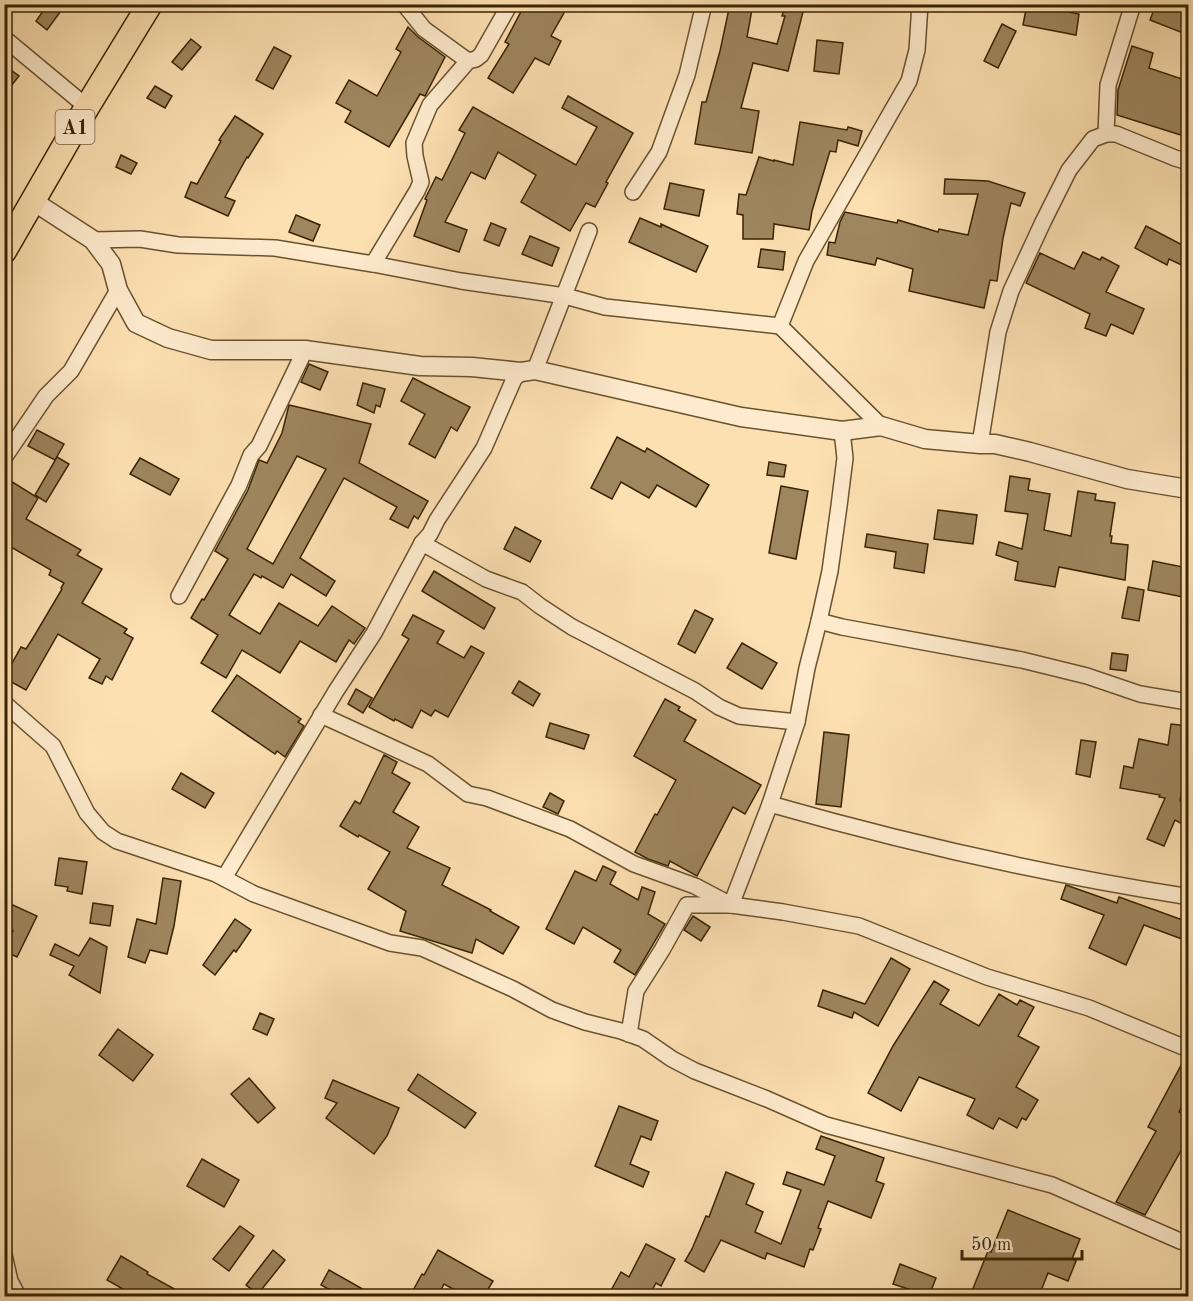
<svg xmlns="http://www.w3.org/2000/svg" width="1193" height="1301" font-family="'Old Standard TT',serif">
	<rect width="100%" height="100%" fill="#fde0b2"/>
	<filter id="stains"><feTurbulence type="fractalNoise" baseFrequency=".00333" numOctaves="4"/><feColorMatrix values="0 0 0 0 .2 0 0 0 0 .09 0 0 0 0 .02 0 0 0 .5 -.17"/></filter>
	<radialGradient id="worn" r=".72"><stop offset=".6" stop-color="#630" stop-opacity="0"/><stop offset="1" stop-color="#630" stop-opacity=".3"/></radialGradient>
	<!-- building -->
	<g fill="#9e865e" stroke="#382403" stroke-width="1.5" fill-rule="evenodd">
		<polygon points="48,4 66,4 47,30 36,21"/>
		<polygon points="525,4 569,4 551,36 561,41 549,65 535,58 513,93 488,78 509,44 505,42"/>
		<polygon points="730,4 753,4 747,37 777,44 785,16 782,16 785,4 805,4 788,71 753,63 741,108 759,111 752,153 695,144 702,102 706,102 720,51"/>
		<polygon points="1027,4 1079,14 1076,35 1023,25"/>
		<polygon points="1156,4 1188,4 1188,35 1150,20"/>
		<polygon points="1002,24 1016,31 998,68 984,61"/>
		<polygon points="408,27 418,37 445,57 425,96 420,94 389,147 345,122 351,111 336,103 349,80 377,96 401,52 396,49"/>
		<polygon points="191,39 201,47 182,70 172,62"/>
		<polygon points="817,40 843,43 839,74 814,71"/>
		<polygon points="1132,46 1153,53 1149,68 1188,81 1188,120 1184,136 1117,115 1118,90"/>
		<polygon points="274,47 291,56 273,89 256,80"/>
		<polygon points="4,65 19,76 4,95"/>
		<polygon points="155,86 172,96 165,108 147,98"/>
		<polygon points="568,96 633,133 606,182 608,183 595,207 586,203 570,231 521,202 536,175 498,152 485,179 471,172 445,222 467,230 459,252 414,236 427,200 425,199 436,177 442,180 465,133 459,130 473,107 576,165 597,127 562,108"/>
		<polygon points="235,116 263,134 248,158 247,157 225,197 235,201 228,216 185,197 191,182 197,184 221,141 219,140"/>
		<polygon points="800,122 847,130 848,127 862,131 858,146 838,140 836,152 830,151 812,211 809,230 774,224 773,239 743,239 743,215 737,214 739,194 746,195 759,157 774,161 774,160 793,165"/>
		<polygon points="121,155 137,163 131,174 116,167"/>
		<polygon points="945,179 988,181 1025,193 1020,206 1011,203 1003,238 997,281 990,280 984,308 909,291 913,269 877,258 875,265 827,255 829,242 835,243 840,222 845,212 897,223 898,220 938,232 939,229 968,235 978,194 944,194"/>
		<polygon points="670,183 704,190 699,216 664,209"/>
		<polygon points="296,215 320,225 313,241 289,232"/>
		<polygon points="640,218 661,227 661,224 708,246 696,272 629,242"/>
		<polygon points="491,223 506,229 499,246 484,240"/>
		<polygon points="1146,226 1188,248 1188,268 1169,259 1167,265 1135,248"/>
		<polygon points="530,236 559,248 552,266 522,254"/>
		<polygon points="761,249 785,252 783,270 758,267"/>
		<polygon points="1083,252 1100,260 1102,257 1119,266 1106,292 1144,309 1133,334 1111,324 1106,336 1085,328 1090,314 1026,283 1040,253 1074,269"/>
		<polygon points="309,364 328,372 320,390 301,382"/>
		<polygon points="413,378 470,407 457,431 451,427 435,458 409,444 425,414 401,401"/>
		<polygon points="363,383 385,389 380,407 376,405 374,413 357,405"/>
		<path d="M 289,405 L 371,424 L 359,463 L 428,501 L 418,519 L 414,516 L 408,528 L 390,519 L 397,507 L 344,478 L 300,558 L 335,581 L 326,596 L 291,574 L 283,588 L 262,576 L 261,578 L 254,574 L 229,615 L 260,634 L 279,603 L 318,626 L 332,606 L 365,628 L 354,644 L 349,640 L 336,662 L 300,641 L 280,673 L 242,650 L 226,678 L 201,663 L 218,635 L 191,618 L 202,599 L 204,600 L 228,559 L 215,551 L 248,490 L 259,460 L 267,463 L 282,433 ZM 297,456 L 326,469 L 273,564 L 247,549 Z"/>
		<polygon points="37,430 64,444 55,460 28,446"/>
		<polygon points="617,437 645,452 647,448 709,485 696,507 657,485 649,498 621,482 612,499 591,488"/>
		<polygon points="57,457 69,464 46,502 35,495"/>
		<polygon points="140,458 179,479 170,495 130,474"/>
		<polygon points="769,462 786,465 784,477 767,475"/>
		<polygon points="1010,476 1030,479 1028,490 1050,494 1044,530 1071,536 1078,491 1096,494 1095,500 1115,503 1110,536 1112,536 1111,543 1128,545 1125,580 1059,567 1055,587 1015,580 1018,562 996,555 999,542 1022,549 1028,514 1005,511"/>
		<polygon points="9,480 38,498 26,519 81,550 77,555 102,569 82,603 127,629 124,633 133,638 112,680 106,676 102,684 89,678 100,659 58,634 26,690 4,678 21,647 26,649 33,638 62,589 61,588 64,583 49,575 51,570 4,543 4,487"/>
		<polygon points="781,486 808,491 796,559 769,553"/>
		<polygon points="938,510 977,515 973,544 934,539"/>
		<polygon points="515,527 541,541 530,562 504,549"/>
		<polygon points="867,534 928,544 924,573 894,568 896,552 865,547"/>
		<polygon points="1153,561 1188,568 1188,598 1148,590"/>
		<polygon points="434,571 495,608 484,629 422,591"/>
		<polygon points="1128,587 1144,590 1139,621 1122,618"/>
		<polygon points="695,610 713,619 695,653 678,644"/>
		<polygon points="413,615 444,631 437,643 464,658 471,646 484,653 448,717 435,710 431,716 421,710 412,728 395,719 394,721 369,707 409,639 402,635"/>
		<polygon points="742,643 777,663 762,689 727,668"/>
		<polygon points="1112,653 1128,655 1126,671 1110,669"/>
		<polygon points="237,675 301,719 298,722 304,726 285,757 277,751 275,754 212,711"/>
		<polygon points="519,681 540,694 533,706 512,693"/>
		<polygon points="356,689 372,698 363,713 348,704"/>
		<polygon points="665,699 680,707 678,710 696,720 684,741 761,785 745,814 733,807 697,876 670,861 668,866 648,859 635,852 655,814 657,815 676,780 634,756"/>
		<polygon points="550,723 589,735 584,749 546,737"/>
		<polygon points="1171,724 1188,726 1188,750 1180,801 1188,805 1188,827 1175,820 1164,846 1147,839 1165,798 1159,797 1160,795 1120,788 1124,766 1133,768 1139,739 1168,745"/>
		<polygon points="824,732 849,735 841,807 816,804"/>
		<polygon points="1081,740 1096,742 1090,777 1076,774"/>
		<polygon points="384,755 397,762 392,773 410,783 393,812 419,827 407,848 450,868 442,885 491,910 490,911 519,927 503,954 476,939 472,953 400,931 406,911 368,889 390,852 359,835 358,837 340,826 355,801 360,804"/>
		<polygon points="181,773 214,793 205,808 172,789"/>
		<polygon points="550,793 564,801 558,814 543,807"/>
		<polygon points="59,858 87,862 82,894 67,891 68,887 55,885"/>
		<polygon points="603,866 616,872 610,884 638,900 642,887 655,892 648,914 665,924 635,975 614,962 621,950 583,927 574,944 546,929 575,871 596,881"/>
		<polygon points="163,878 181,881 174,926 167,954 150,950 145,963 128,957 137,919 156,924"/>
		<polygon points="1066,885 1117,903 1119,897 1188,922 1182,939 1144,925 1126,965 1089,948 1104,915 1061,899"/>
		<polygon points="4,901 37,916 17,957 4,951 13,931 4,927"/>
		<polygon points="93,903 113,906 110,926 90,923"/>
		<polygon points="693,916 710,927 701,941 684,930"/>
		<polygon points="235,919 251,930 236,952 234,950 215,975 203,965"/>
		<polygon points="90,938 107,947 100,993 69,975 74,966 50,955 55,944 79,956"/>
		<polygon points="891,958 910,969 878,1026 854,1012 852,1018 818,1006 823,990 865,1004"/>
		<polygon points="934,981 949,990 940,1004 979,1026 999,994 1017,1005 1020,1000 1034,1007 1018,1036 1039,1047 1016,1087 1038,1100 1026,1120 1022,1118 1017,1128 999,1118 993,1129 967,1115 975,1099 919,1077 901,1111 868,1093 893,1046"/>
		<polygon points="260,1013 274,1019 267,1035 253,1029"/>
		<polygon points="118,1029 153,1055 133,1081 99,1055"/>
		<polygon points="1185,1058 1188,1059 1188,1093 1179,1112 1188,1117 1188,1138 1145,1215 1116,1202 1156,1131 1148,1127"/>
		<polygon points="418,1074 476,1113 465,1128 408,1090"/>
		<polygon points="249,1078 275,1108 258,1123 231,1094"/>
		<polygon points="333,1080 399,1108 387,1136 374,1154 326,1118 337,1103 325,1098"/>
		<polygon points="619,1106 658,1121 651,1140 641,1136 630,1164 649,1172 643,1187 595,1166"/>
		<polygon points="821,1136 884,1158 876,1181 884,1184 871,1218 828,1201 818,1228 821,1229 813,1250 810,1249 804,1267 767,1253 765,1259 721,1240 704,1272 685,1261 692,1249 706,1216 709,1217 726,1172 754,1184 746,1204 763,1212 755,1232 781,1244 801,1190 783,1184 787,1172 824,1185 835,1156 816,1149"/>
		<polygon points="202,1159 239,1180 224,1207 187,1186"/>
		<polygon points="1008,1210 1080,1239 1072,1259 1076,1261 1068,1281 1048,1273 1039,1296 970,1296 988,1251 991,1252"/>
		<polygon points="240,1226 254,1236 229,1271 213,1259"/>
		<polygon points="646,1244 675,1259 661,1286 656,1283 649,1296 608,1296 621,1272 629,1277"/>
		<polygon points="273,1250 285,1260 258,1294 246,1285"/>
		<polygon points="438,1250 493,1281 484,1296 466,1296 444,1284 438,1296 410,1296 422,1274 424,1275"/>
		<polygon points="121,1256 148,1272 147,1274 187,1296 135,1296 107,1280"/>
		<polygon points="900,1264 936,1278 929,1296 893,1284"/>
		<polygon points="329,1270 375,1296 341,1296 321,1285"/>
	</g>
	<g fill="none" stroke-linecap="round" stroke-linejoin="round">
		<!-- minor casing -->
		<g stroke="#69532f" stroke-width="18">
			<g id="minor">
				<polyline points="404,4 424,29 468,61"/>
				<polyline points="4,38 87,107"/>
				<polyline points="1106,134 1108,85 1133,4"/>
				<polyline points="633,192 659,152 687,75 704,4"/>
				<polyline points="93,240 140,239 178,245 275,248 373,264 417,191 421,182 415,156 414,143 430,105 468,61 476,59 481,55 510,4"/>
				<polyline points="373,264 461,281 565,296 605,307 780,326"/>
				<polyline points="535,370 589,231"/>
				<polyline points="881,426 780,326 806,261 909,81 917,50 920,4"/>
				<polyline points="842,431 845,458 839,506 830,571 819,621 842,627 1022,660 1087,676 1140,694 1188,702"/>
				<polyline points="980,444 998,332 1011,291 1043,222 1069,170 1093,139 1106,134 1116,134 1175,158 1188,162"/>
				<polyline points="4,458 46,396 71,371 118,290"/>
				<polyline points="422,543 486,579 522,592 540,606 572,627 695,691 719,707 739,716 797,722"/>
				<polyline points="179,596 239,485 251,455 259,446 305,350"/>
				<path d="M 819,621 L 807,668 L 797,722 L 770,804 C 906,843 1045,874 1184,896 L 1188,898"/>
				<polyline points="4,703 53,746 87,813 103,832 117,841 216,874 254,894 390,943 422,948 513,989 552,1010 585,1022 621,1031 643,1039 672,1059 695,1071 767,1099 826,1125 1052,1185 1180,1241 1188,1243"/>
				<polyline points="321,715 428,764 468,794 487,798 570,829 634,864 695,886 731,905 770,804"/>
				<polyline points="224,878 336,691 374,633 422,543 430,534 437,520 484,448 514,379 521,372"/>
				<polyline points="629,1034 636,991 662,950 687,905 731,905 783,912 859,926 987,977 1089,1008 1188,1049"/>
				<polyline points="4,1255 10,1281 18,1296"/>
			</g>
		</g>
		<!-- tertiary casing -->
		<g stroke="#69532f" stroke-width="21">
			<polyline id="tertiary" points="33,201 93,240 111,264 118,290 136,323 168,338 211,350 305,350 420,366 472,367 521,372 535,370 741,417 842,431 881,426 925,439 980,444 995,444 1030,452 1127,479 1188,489"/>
		</g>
		<!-- trunk casing -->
		<g stroke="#382403" stroke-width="27">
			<polyline id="trunk" points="4,251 87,107 150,4"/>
		</g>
		<!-- minor -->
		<use href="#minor" stroke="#feebcd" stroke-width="15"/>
		<!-- tertiary -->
		<use href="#tertiary" stroke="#feebcd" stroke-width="18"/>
		<!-- trunk -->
		<use href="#trunk" stroke="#fde0b2" stroke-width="24"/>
	</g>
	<g text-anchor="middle" stroke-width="4.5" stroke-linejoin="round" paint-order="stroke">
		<!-- shield labels -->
		<rect fill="#feebcd" stroke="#736040" stroke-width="1.5" x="55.5" y="110" width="39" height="34" rx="4.5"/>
		<g font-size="20" font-weight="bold" fill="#382403">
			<text x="75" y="134">A1</text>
		</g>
	</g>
	<!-- margin -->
	<rect width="1193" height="1301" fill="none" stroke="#fde0b2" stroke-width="24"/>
	<rect x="6" y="6" width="1181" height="1289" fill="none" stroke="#382403" stroke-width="3"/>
	<rect x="12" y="12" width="1169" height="1277" fill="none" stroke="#382403" stroke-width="1.5"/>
	<!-- scale -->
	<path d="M962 1250v9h120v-9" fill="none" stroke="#382403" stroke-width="3"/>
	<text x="971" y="1250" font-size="18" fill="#382403" stroke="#feebcd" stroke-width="4.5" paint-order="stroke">50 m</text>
	<rect width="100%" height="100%" filter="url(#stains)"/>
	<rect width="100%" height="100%" fill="url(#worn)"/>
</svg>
